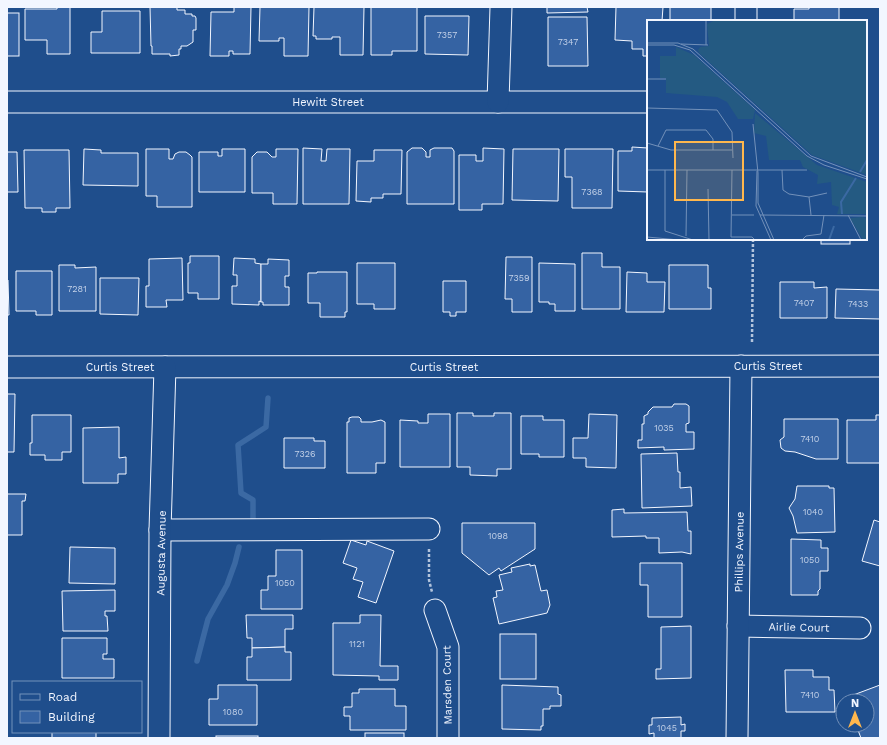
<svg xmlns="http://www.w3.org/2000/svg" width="887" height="745" font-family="'Work Sans',sans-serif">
	<rect width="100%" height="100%" fill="#1f4e8c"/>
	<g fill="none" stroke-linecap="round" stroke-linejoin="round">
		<!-- stream -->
		<g stroke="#3b69a3" stroke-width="5.5">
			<polyline points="253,521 253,500 241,493 238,445 266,427 268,398"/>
			<polyline points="197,661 208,619 227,585 235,563 239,547"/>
		</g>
	</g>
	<!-- building -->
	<g fill="#3563a3" stroke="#f2f6ff">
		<polygon points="57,7 70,7 70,54 47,54 47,40 25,40 25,9 57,9"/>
		<polygon points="150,7 177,7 177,10 185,10 185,14 192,14 192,16 195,16 196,18 196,30 193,30 193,42 187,46 181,46 181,49 179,49 179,55 170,56 170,54 152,54 152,46 151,46"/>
		<polygon points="234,7 251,7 250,54 233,54 233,51 229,51 229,56 210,56 211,12 234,12"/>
		<polygon points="260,7 309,7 308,56 284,56 284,38 279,38 279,41 259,41"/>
		<polygon points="314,7 364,7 363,55 340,55 340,37 332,37 332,39 316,39 316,36 313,36"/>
		<polygon points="371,7 417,7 417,51 392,51 392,55 371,55"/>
		<polygon points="547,7 587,7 588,12 547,13"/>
		<polygon points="616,7 663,7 662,21 648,21 648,56 643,56 643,49 632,49 632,41 615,40"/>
		<rect x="670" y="7" width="41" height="14"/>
		<polygon points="809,7 839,7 839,21 794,21 794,9 809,9"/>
		<polygon points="102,11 140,11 140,53 91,53 91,32 102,32"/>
		<rect x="7" y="13" width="12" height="43"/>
		<polygon points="425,16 469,16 468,55 425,54"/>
		<polygon points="548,17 587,17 588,66 548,66"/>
		<polygon points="632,147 648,148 648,192 618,191 618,151 632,151"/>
		<polygon points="303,148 322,149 321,161 326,161 327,149 350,149 349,204 303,204"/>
		<polygon points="412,148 422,148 426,152 426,157 430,157 430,150 434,148 452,148 454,151 454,204 407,204 407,152"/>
		<polygon points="483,148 504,149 503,204 482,204 482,210 459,210 459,155 476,155 476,161 483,161"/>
		<polygon points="84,149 101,150 101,153 138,153 138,186 83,185"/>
		<polygon points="146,149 169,149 169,159 173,159 175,154 179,152 186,152 190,155 192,157 192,207 157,207 157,196 146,196"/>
		<polygon points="222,149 245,149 245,192 199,192 199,152 218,152 218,156 222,156"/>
		<polygon points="276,149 298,149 297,204 273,204 273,193 252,193 252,157 257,152 267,152 272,157 276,157"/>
		<polygon points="513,149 559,149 558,201 512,200"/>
		<polygon points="565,149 613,149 612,208 572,208 572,177 565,177"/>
		<polygon points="24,150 69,150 70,208 56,208 56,212 42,212 42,208 25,208"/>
		<polygon points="374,150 402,150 401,194 383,194 383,198 371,198 371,202 356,201 357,161 374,161"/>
		<polygon points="7,152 17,152 18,192 7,192"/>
		<rect x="821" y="239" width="29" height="5"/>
		<polygon points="582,253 602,253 602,267 620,267 620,309 582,309"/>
		<polygon points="190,256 219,256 219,299 198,299 198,293 188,293 188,263 190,263"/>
		<polygon points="506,257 532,257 532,312 512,312 512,299 505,299"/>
		<polygon points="182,258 183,300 166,300 167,307 146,307 146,286 149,286 149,259"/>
		<polygon points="234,258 255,259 255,263 261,264 261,302 259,301 259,305 232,304 232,286 237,286 237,275 233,275"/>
		<polygon points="268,259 289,260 289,276 285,276 285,287 289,287 289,305 263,305 263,302 261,302 261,264 268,264"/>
		<polygon points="357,263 395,263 395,309 374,309 374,304 357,304"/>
		<polygon points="539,263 575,264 575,311 555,311 555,304 549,304 549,302 539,302"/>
		<polygon points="59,265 75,265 75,268 96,267 96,311 59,311"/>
		<polygon points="669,265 708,265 708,288 711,288 711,309 669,309"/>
		<polygon points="16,271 52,271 52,315 36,315 36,311 16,311"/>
		<polygon points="317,272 347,272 347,312 345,312 345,317 320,317 320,303 308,303 308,273 317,273"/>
		<polygon points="627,272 647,273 647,282 665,282 664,312 626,312"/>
		<polygon points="100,278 139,278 138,315 100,314"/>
		<polygon points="7,280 8,280 9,315 7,315"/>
		<polygon points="443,281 466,281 466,312 456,312 456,316 450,316 450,312 443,312"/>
		<polygon points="780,282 814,282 814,288 827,287 827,318 780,318"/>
		<polygon points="836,289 880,290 880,319 835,318"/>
		<polygon points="7,394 15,394 14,452 7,452"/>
		<polygon points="674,404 686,404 689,406 689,423 686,424 686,432 694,432 694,449 664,450 664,447 638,448 638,440 642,440 642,424 644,424 644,416 648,414 648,412 653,407 672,407"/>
		<polygon points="457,413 473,413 473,416 494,416 494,413 511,413 511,469 497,469 497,476 470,475 470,467 457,467"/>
		<polygon points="428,414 450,414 450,467 400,467 400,420 418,421 418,423 428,423"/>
		<polygon points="589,414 617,415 616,468 586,467 586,458 573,458 573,438 588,438"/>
		<polygon points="32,415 71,415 71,452 62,452 62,460 45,460 45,455 30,455 30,443 32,443"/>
		<polygon points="876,415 880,415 880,463 847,463 847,420 876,420"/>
		<polygon points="521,416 543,416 543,420 564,420 564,457 539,457 539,454 521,454"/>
		<polygon points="352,417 359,417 361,419 361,422 372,422 381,420 385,422 385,463 376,463 376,473 347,473 347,422 349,422 349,418"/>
		<polygon points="784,419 838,419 838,459 816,459 795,452 785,451 781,448 780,440 784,437"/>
		<polygon points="119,427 119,458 126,457 126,474 118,474 118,483 83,483 83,428"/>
		<polygon points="284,438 314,438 314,441 325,441 325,468 284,468"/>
		<polygon points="677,453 678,472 680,472 680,488 691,487 692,506 642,508 641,454"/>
		<polygon points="797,486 829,486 829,488 834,488 835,532 797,533 793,516 789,508 795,499"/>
		<polygon points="7,494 26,494 25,501 22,501 22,535 7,535"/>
		<polygon points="624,509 624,513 687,512 688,531 691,531 691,554 682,552 659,553 659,538 646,538 646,536 612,537 612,510"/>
		<polygon points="874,520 880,522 880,566 862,561"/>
		<polygon points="462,523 535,523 535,549 501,571 499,568 489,575 462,553"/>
		<polygon points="791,539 821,540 821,548 828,548 828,571 820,571 820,589 818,591 818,595 791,595"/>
		<polygon points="351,540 366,545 367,541 394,551 376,603 358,597 363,582 353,579 357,568 343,563"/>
		<polygon points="70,547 115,548 115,584 69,583"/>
		<polygon points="276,550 302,550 302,609 261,609 261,590 268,590 268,576 276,576"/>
		<polygon points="640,563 682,563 682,617 648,617 648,585 640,585"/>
		<polygon points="530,564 530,566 535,565 541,591 547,590 550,605 547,613 499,624 493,598 497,597 496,591 503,590 499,575 512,572 511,568"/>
		<polygon points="115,590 115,611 105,611 105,616 107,616 108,631 63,631 62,591"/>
		<polygon points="246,615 293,615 293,629 285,629 285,647 252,648 252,638 247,638"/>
		<polygon points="360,615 381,615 380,666 398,666 398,680 379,680 379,676 333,675 333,623 360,623"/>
		<polygon points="691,626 691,678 656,679 656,669 661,669 661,627"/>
		<rect x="500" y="634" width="36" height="45"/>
		<polygon points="62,638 107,638 107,654 103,654 103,659 114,659 114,678 62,678"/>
		<polygon points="285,647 285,652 291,652 291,680 247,680 247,657 252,657 252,648"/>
		<polygon points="785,670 813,670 813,677 829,677 829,690 834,690 835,712 786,712"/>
		<polygon points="218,685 257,685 257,725 209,725 209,699 218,699"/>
		<polygon points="502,685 558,687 558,694 561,695 561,706 550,706 550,709 543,709 543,726 541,726 541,730 502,729"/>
		<polygon points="880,685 880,738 861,738 856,725 867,725 867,701 849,701 848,697"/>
		<polygon points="359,689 395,689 395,706 406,706 406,730 350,730 350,716 344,716 344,707 352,707 352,693 359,693"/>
		<polygon points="681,717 681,725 685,724 685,731 681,731 681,738 654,738 654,733 649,734 649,725 652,725 652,718"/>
		<rect x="52" y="732" width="44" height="6"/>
		<rect x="365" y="733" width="39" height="5"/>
		<rect x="216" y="736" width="42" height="2"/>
	</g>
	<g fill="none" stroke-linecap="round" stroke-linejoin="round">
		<!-- minor casing -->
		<g stroke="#f2f6ff" stroke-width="23">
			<g id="minor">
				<polyline points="746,21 746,7"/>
				<polyline points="7,102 648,102"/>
				<polyline points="498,102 501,7"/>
				<polyline points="7,367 880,366"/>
				<polyline points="160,530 429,529"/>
				<polyline points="435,610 448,647 448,738"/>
				<polyline points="738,626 860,628"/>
				<polyline points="159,738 160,530 165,367"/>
				<polyline points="737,738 741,366"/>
			</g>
		</g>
		<!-- path -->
		<g stroke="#b3c4dc" stroke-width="2.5" stroke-dasharray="3 2" stroke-linecap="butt">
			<polyline points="752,342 753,239"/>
			<polyline points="429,549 429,580 432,592"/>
		</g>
		<!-- minor -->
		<use href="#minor" stroke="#1f4e8c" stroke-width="21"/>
	</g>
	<g text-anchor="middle" stroke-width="3" stroke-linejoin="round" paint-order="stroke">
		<!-- number labels -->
		<g font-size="9" fill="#c3d1e8">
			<text x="447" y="38">7357</text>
			<text x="568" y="45">7347</text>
			<text x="592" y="195">7368</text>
			<text x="519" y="281">7359</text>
			<text x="77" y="292">7281</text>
			<text x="804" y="306">7407</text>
			<text x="858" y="307">7433</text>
			<text x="664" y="431">1035</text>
			<text x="810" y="442">7410</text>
			<text x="305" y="457">7326</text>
			<text x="813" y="515">1040</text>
			<text x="498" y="539">1098</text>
			<text x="810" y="563">1050</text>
			<text x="285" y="586">1050</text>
			<text x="357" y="647">1121</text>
			<text x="810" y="698">7410</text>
			<text x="233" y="715">1080</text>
			<text x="667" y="731">1045</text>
		</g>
		<!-- street labels -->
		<g font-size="11" fill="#f2f6ff" stroke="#1f4e8c">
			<text x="328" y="106">Hewitt Street</text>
			<text x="768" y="370">Curtis Street</text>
			<text x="120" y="371">Curtis Street</text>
			<text x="444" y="371">Curtis Street</text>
			<text transform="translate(739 552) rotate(-89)" y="4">Phillips Avenue</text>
			<text transform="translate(161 553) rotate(-89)" y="4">Augusta Avenue</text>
			<text transform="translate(799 627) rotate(1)" y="4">Airlie Court</text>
			<text transform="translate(447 685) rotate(-91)" y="4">Marsden Court</text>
		</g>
	</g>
	<!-- overview -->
	<g transform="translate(647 20)">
		<rect width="220" height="220" fill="#1f4e8c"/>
		<path d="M 68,0 L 220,0 L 220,155 L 165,135 L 52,33 L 51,30 L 53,27 L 62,26 L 60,4 ZM 29,27 L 47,35 L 108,90 L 106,99 L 91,99 L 80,82 L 70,77 L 19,73 L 19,58 L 13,58 L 13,36 L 29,36 ZM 108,93 L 170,145 L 220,162 L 220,194 L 190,194 L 192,187 L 185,185 L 184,162 L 170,164 L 171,155 L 156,147 L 153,140 L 122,140 L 119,116 L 107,113 ZM 216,197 L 220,199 L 220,220 L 216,220 L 203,198 Z" fill="#245a82"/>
		<path fill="none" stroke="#3b69a3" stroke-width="2" d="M 213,152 L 220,140M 195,194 L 194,182 L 209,158M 182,220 L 187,206"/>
		<path fill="none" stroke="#7391ba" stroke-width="1" d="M 19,0 L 64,0M 59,1 L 59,25M 0,23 L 31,23 L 46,29 L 164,136 L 220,157M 34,24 L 61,25M 0,25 L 27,25 L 43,30 L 160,136 L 177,145 L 220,159M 0,59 L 19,59M 0,88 L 70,90 L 85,112 L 86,138M 106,104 L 111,153 L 111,183 L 127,220M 0,123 L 24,130 L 85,130M 11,126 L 19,110 L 59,110 L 66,119 L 66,130M 0,150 L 160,150M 18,150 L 18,211 L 46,220M 85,150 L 84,217 L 105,217 L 108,220M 135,150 L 136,170 L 142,174 L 162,177 L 164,195M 110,151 L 109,186 L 124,220M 61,169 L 62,220M 162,177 L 180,173M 85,195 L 107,195M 113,195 L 220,196M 201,195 L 214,220M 39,216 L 40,150M 0,217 L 32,220M 155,220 L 159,216 L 174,214 L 177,195"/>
		<path fill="#ffb74d" fill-opacity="0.15" stroke="#ffb74d" stroke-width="2" d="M 28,122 L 96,122 L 96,180 L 28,180 Z"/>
		<rect width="220" height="220" fill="none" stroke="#f2f6ff" stroke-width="2"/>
	</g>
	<!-- border -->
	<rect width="887" height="745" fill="none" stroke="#f2f6ff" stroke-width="16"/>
	<!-- legend -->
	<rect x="12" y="681" width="130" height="52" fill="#1f4e8c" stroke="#7391ba"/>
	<rect x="20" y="694" width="20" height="6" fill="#1f4e8c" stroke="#7391ba"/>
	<text x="48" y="701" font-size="12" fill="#f2f6ff">Road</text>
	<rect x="20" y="711" width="20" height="12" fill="#3563a3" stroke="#7391ba"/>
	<text x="48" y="721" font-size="12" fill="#f2f6ff">Building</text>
	<!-- north arrow -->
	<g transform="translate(855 713)"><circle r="19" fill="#1f4e8c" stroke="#7391ba"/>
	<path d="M0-3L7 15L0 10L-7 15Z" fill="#ffb74d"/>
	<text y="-6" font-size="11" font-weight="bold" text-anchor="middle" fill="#f2f6ff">N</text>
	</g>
</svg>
